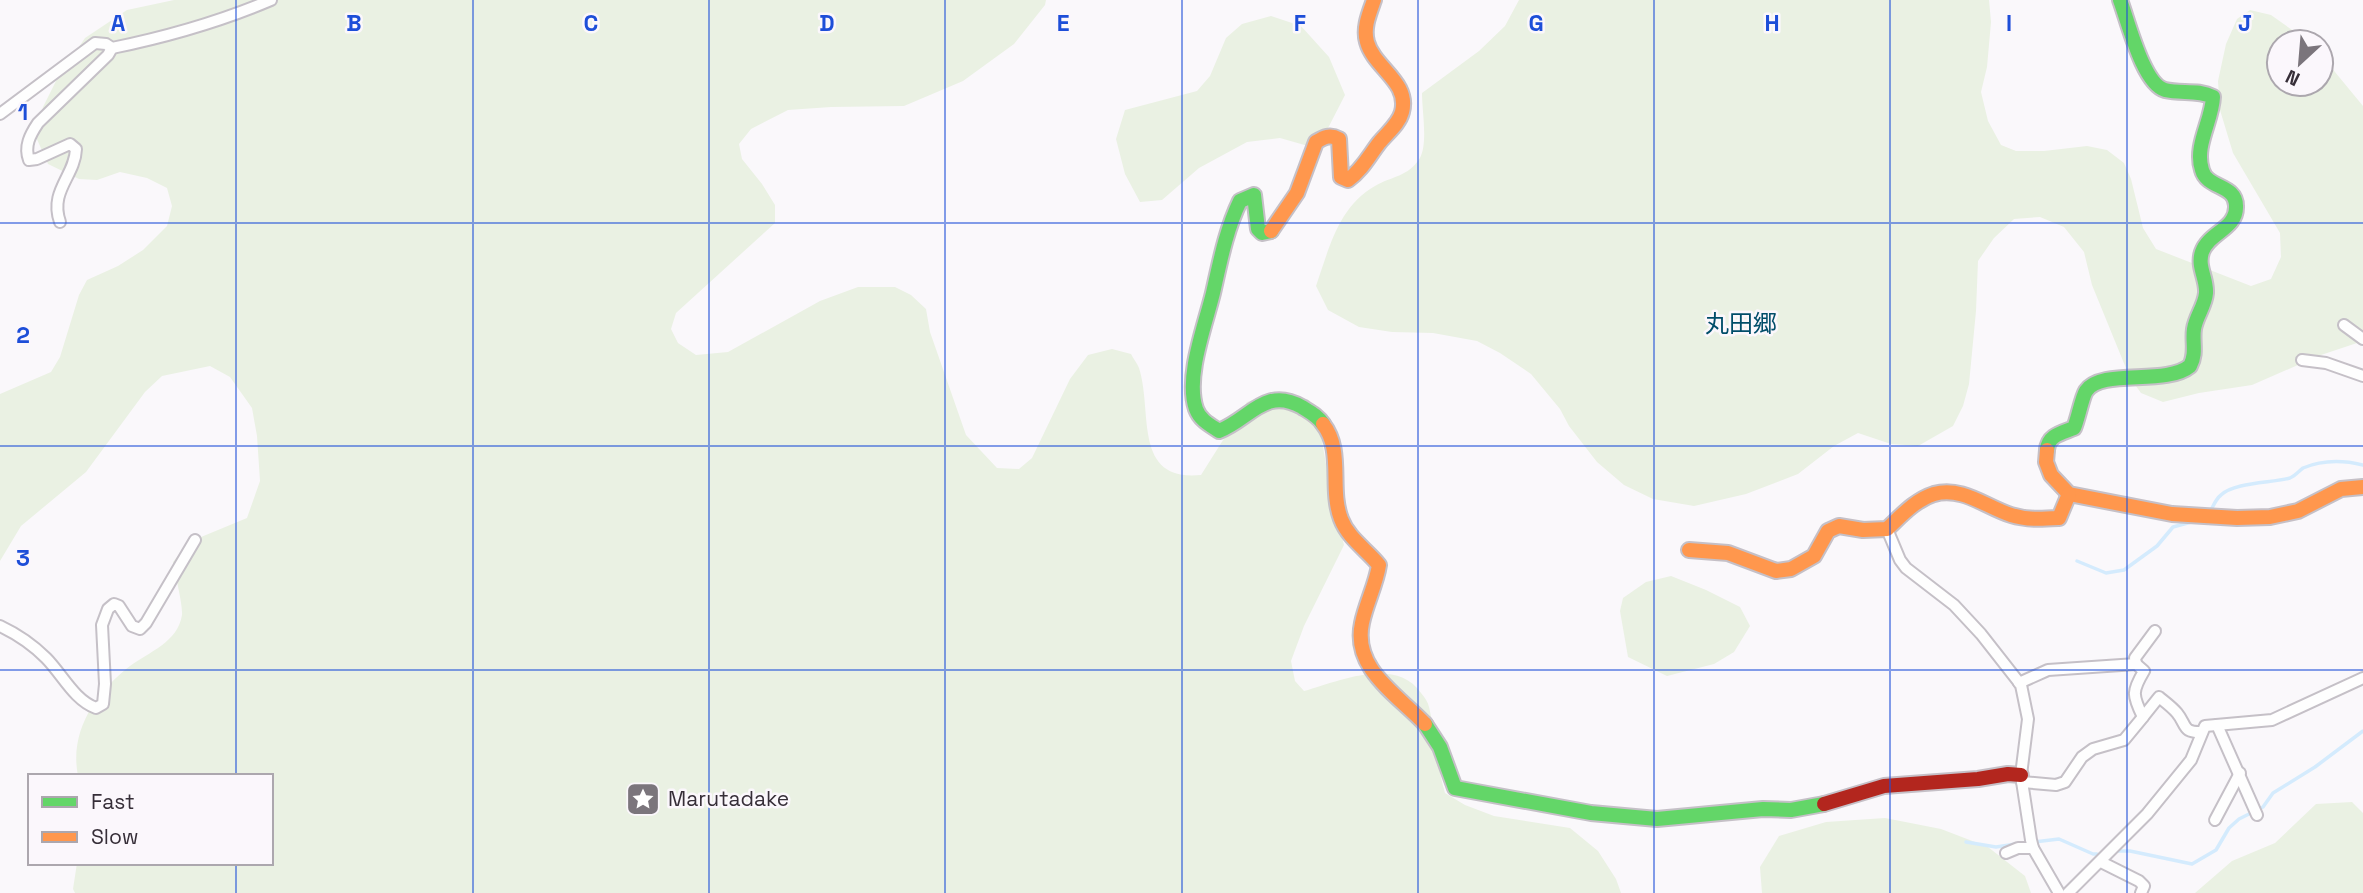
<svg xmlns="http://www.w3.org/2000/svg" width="2363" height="893" font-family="'Space Grotesk','Noto Sans JP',sans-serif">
	<rect width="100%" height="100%" fill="#faf8fb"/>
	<!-- green -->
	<g fill="#eaf1e3">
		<path d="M 174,0 L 1046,0 L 1045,5 L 1014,44 L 963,81 L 904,106 L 831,107 L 788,110 L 751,129 L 739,144 L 742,159 L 762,184 L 775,205 L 775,223 L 676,313 L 671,329 L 678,343 L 696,355 L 728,352 L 820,301 L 858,287 L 895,287 L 911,295 L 926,309 L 930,332 L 966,435 L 997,468 L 1019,469 L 1032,458 L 1070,379 L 1088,355 L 1112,349 L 1131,354 C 1133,358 1137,363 1139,368 C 1153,411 1132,482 1201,475 L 1247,402 L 1274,392 L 1306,402 L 1317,411 L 1329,482 L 1344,545 L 1304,626 L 1291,661 L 1295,681 L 1304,691 C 1339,681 1396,656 1421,693 C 1425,698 1428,702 1429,707 C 1436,736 1436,763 1445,793 L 1465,805 L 1494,816 L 1570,828 L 1598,851 L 1616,879 L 1621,893 L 75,893 L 73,889 L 77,863 L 271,863 L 271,776 L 78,776 C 69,731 96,692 130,666 C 149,652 178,642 182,615 C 183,605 175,574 173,562 L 189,542 L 247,518 L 260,481 L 257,436 L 252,408 L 230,377 L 210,366 L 162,376 L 145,392 L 86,472 L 21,526 L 0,561 L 0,394 L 51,372 L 60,357 L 79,295 L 87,280 L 118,266 L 143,250 L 167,226 L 172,206 L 167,188 L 147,178 L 120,172 L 97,180 L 79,179 L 48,164 L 36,137 L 43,107 L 56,81 L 85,38 L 127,10 Z"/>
		<path d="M 1519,0 L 1989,0 L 1991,22 L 1987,67 L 1981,92 L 1988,121 L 2001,145 L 2016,151 L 2044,151 L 2087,146 L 2107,150 L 2124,163 L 2131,179 L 2143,228 L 2156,249 L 2251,286 L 2271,279 L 2281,257 L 2280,233 L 2233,153 L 2220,110 L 2218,81 L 2226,44 L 2237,19 L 2250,10 L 2271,15 L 2309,42 L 2279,42 L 2279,84 L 2321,84 L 2321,55 L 2363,106 L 2363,341 L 2321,355 L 2252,385 L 2199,393 L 2163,402 L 2141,393 L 2130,378 L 2092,285 L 2084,252 L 2064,227 L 2040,217 L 2014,219 L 1994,238 L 1978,261 L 1976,311 L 1969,384 L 1963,406 L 1953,426 L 1918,446 L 1891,444 L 1858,433 L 1834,446 L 1798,474 L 1746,494 L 1694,506 L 1653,499 L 1624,485 L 1597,462 L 1569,426 L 1560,409 L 1531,374 L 1500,353 L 1477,341 L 1433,333 L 1392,332 L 1359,327 L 1328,310 L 1316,286 C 1329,249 1338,207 1375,186 C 1392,176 1408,177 1420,158 C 1428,143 1422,111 1422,93 L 1479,51 L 1505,26 Z"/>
		<polygon points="1271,16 1301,26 1329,57 1345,95 1326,132 1308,146 1280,138 1247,142 1199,168 1162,200 1140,202 1125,174 1116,139 1125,110 1197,91 1210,76 1226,38 1242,24"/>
		<polygon points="1671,576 1706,590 1740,607 1750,626 1734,652 1714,664 1667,676 1628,657 1620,611 1623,598 1646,582"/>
		<polygon points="2352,802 2363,813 2363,893 2195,893 2232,861 2275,843 2316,804"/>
		<polygon points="1885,818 1941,829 1988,847 2025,876 2031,893 1762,893 1760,867 1779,836 1826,822"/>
	</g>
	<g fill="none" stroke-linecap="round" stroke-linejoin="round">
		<!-- stream -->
		<g stroke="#d4ebfd" stroke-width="3.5">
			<path d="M 2212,508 C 2214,504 2217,498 2221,495 C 2234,482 2273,483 2290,478 C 2295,476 2299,471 2303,468 C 2322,460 2343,460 2363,465"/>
			<polyline points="2077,561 2106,573 2124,570 2157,546 2173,527 2195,521"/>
			<polyline points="1966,842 1996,847 2016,844"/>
			<polyline points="2034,842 2059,839 2093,854 2097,854"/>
			<polyline points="2117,851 2130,851 2192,864 2216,850 2229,828 2239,819 2263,807 2273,793 2315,767 2363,731"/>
		</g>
		<!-- street casing -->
		<g stroke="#c5c0c7" stroke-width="14">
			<g id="street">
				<path d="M 0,114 L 95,43 L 106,44 L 112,48 C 166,37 219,22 271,0"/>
				<path d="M 60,222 C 49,191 75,176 76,149 L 70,144 L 37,159 L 29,160 C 24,146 30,135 38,123 L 108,55 L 112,48"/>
				<polyline points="2344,325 2363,339"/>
				<polyline points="2302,360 2326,363 2363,376"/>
				<polyline points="1887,529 1900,560 1906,568 1954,605 1981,634 2021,685 2028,719 2021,775 2031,840 2033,848 2059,893"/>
				<path d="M 0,626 C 17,634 32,644 46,658 C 62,674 74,700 96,708 L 103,704 L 105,684 L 102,625 L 108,609 L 114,604 L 119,606 L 132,626 L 140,629 L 146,623 L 195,540"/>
				<polyline points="2136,664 2135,658 2155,631"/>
				<path d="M 2019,683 L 2048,670 L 2136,664 L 2144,671 C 2132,691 2132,695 2143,717 L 2124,740 L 2093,749 L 2082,757 L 2065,782 L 2056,785 L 2022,782"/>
				<path d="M 2143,717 L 2159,697 C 2165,702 2172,707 2177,713 C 2187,725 2182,733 2202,732"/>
				<polyline points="2217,725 2257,815"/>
				<polyline points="2215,820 2240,773"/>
				<polyline points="2006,853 2018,848 2033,848"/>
				<polyline points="2101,862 2139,881 2144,886 2141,893"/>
				<polyline points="2068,893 2147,814 2191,760 2205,726 2272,720 2363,678"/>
			</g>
		</g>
		<!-- fast casing -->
		<g stroke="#c5c0c7" stroke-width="18">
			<g id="fast">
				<path d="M 1271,231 L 1262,233 L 1258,229 L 1254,195 L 1240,201 C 1226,230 1220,262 1213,293 C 1205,326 1185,377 1196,409 C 1200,420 1210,425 1219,431 C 1250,419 1265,386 1302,407 C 1310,412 1318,416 1323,424"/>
				<path d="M 2047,450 C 2048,435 2062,433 2074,428 C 2078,419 2082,397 2086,391 C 2101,368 2166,386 2190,366 C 2197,353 2192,342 2194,329 C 2196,316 2205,306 2206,293 C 2207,278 2197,267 2202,252 C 2209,232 2237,229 2236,206 C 2236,184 2207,189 2202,170 C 2194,146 2212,121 2213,97 C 2198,89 2181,94 2165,90 C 2143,84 2128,21 2120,0"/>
				<polyline points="1425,724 1440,747 1455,788 1591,813 1657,819 1763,809 1791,810 1824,804"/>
			</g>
		</g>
		<!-- slow casing -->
		<g stroke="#c5c0c7" stroke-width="18">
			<g id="slow">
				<path d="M 1271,231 L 1297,193 L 1316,142 C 1324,137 1330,134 1339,139 L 1341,177 L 1348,180 C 1362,170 1369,156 1379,143 C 1387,133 1399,124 1402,112 C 1410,82 1374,68 1367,42 C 1363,28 1369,14 1374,0"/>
				<path d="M 1323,424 C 1344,451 1329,488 1341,519 C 1348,538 1367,550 1379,565 C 1376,585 1366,603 1362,623 C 1352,669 1398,695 1425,724"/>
				<polyline points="2047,450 2046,462 2051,475 2069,494 2172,514 2237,518 2270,517 2298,511 2341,489 2363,487"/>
				<path d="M 1689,550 L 1728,553 L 1776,571 L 1791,569 L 1814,556 L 1828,531 L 1839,526 L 1863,530 L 1887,529 C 1901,516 1915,500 1934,494 C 1962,486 1986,507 2011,515 C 2027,520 2042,519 2059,518 L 2069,494"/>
			</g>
		</g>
		<!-- jam casing -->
		<g stroke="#c5c0c7" stroke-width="18">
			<polyline id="jam" points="1824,804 1884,786 1978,779 2008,774 2021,775"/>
		</g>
		<!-- street -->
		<use href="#street" stroke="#fefefe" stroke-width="10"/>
		<!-- fast -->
		<use href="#fast" stroke="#63d668" stroke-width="14"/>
		<!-- slow -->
		<use href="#slow" stroke="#ff974d" stroke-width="14"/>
		<!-- jam -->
		<use href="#jam" stroke="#b3261e" stroke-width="14"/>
	</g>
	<!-- grid -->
	<path fill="none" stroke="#1d4ed8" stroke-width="2" stroke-opacity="0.55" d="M 236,0 L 236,776M 473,0 L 473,893M 709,0 L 709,893M 945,0 L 945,893M 1182,0 L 1182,893M 1418,0 L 1418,893M 1654,0 L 1654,893M 1890,0 L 1890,893M 2127,0 L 2127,893M 0,223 L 2363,223M 0,446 L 2363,446M 0,670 L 2363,670M 236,863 L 236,893"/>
	<!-- icons -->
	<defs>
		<g id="sight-square" transform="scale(1.75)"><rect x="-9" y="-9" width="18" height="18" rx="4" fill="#7b757c" stroke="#fbf7fc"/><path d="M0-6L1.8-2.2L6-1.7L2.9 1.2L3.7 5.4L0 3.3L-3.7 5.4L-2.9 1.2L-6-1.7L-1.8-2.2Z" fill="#fff"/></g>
	</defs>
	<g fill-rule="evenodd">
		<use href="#sight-square" x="643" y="799"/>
	</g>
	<g text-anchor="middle" stroke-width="5" stroke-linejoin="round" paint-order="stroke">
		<!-- poi labels -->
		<g font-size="21" fill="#362e38" stroke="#fbf7fc" text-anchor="start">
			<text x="668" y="806">Marutadake</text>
		</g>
		<!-- quarter labels -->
		<g font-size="24" fill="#004d69" stroke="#fbf7fc">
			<text x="1741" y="332">丸田郷</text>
		</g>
	</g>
	<g font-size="23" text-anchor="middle" font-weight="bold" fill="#1d4ed8" stroke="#fbf7fc" stroke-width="5" stroke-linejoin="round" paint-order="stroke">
		<text x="118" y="31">A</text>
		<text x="354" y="31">B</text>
		<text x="591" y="31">C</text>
		<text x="827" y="31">D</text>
		<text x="1063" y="31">E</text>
		<text x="1300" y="31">F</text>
		<text x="1536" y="31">G</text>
		<text x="1772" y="31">H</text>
		<text x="2009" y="31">I</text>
		<text x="2245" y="31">J</text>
		<text x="23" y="120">1</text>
		<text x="23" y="343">2</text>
		<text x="23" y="566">3</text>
	</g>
	<!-- legend -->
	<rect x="28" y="774" width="245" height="91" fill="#fbf7fc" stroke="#aca7ae" stroke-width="2"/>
	<rect x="42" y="797" width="35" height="10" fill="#63d668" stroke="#aca7ae" stroke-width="2"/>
	<text x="91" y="809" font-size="21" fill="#362e38">Fast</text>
	<rect x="42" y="832" width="35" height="10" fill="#ff974d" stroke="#aca7ae" stroke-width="2"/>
	<text x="91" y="844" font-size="21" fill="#362e38">Slow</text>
	<!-- north arrow -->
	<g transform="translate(2300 63) rotate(206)"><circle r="33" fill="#fbf7fc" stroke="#aca7ae" stroke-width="2"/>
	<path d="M0-5L12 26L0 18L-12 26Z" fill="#7b757c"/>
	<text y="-10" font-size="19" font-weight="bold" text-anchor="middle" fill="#362e38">N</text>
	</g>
</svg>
